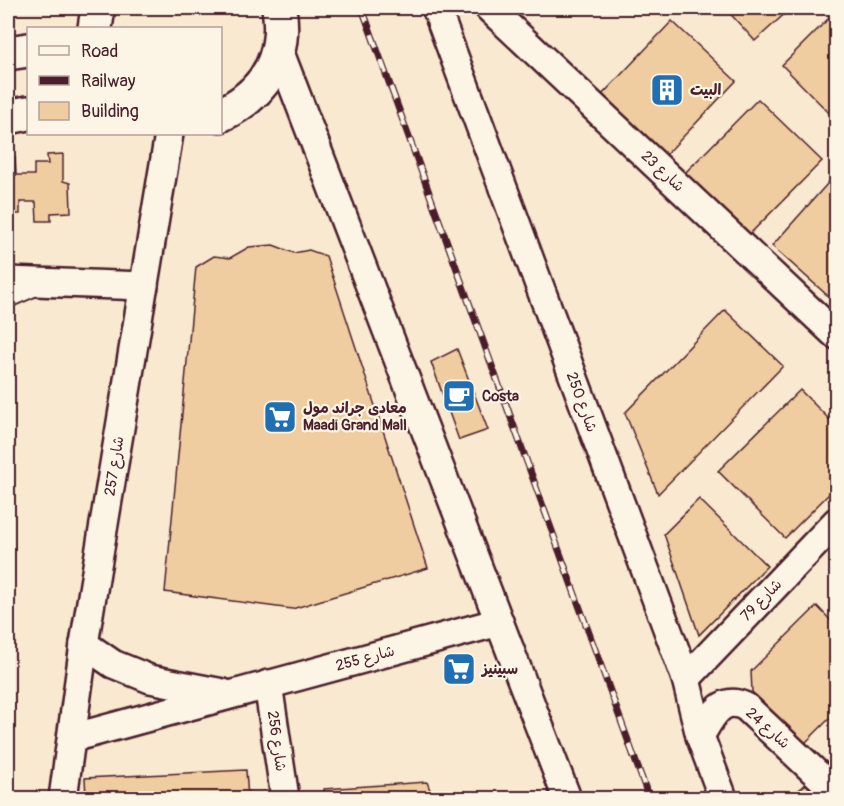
<svg xmlns="http://www.w3.org/2000/svg" width="844" height="806" font-family="Pangolin,'Playpen Sans Arabic',sans-serif">
	<rect width="100%" height="100%" fill="#f8e9d0"/>
	<filter id="ink" filterUnits="userSpaceOnUse"><feTurbulence type="fractalNoise" baseFrequency=".0167" numOctaves="2"/><feDisplacementMap in="SourceGraphic" scale="12" xChannelSelector="R" yChannelSelector="G"/><feConvolveMatrix kernelMatrix="1 2 1 2 8 2 1 2 1" color-interpolation-filters="sRGB"/></filter>
	<g filter="url(#ink)">
		<!-- building -->
		<g fill="#efcda0" stroke="#4a1f2b" stroke-width="1.5">
			<polygon points="725,8 791,8 755,41"/>
			<polygon points="836,11 836,120 782,65"/>
			<polygon points="672,21 736,81 662,159 598,99"/>
			<polygon points="758,99 822,161 744,240 680,178"/>
			<polygon points="63,154 63,181 70,183 71,212 51,213 51,221 37,221 36,202 20,202 20,214 8,214 8,157 15,157 16,175 34,175 34,164 48,164 47,155"/>
			<polygon points="836,174 836,303 772,246"/>
			<polygon points="273,245 294,253 309,250 326,256 428,568 292,609 165,592 196,267 214,256 230,258 249,247"/>
			<polygon points="725,310 783,366 658,494 625,413"/>
			<polygon points="457,349 488,430 459,440 431,362"/>
			<polygon points="800,390 836,426 836,487 785,538 718,471"/>
			<polygon points="699,499 767,566 699,635 664,534"/>
			<polygon points="817,606 836,626 836,712 804,744 752,692 751,671"/>
			<polygon points="246,770 248,798 86,798 85,778"/>
			<polygon points="427,782 433,798 324,798 324,789"/>
			<polygon points="806,784 820,798 796,798 794,794"/>
		</g>
		<g fill="none" stroke-linecap="round" stroke-linejoin="round">
			<!-- lane casing -->
			<g stroke="#4a1f2b" stroke-width="18">
				<polyline id="lane" points="8,300 36,288"/>
			</g>
			<!-- street casing -->
			<g stroke="#4a1f2b" stroke-width="32">
				<g id="street">
					<polyline points="436,8 686,679 700,736 723,798"/>
					<polyline points="489,8 836,335"/>
					<polyline points="279,50 567,798"/>
					<polyline points="8,281 144,286"/>
					<polyline points="84,644 113,664 150,679 223,693"/>
					<polyline points="686,679 836,522"/>
					<polyline points="268,684 285,798"/>
					<path d="M 700,736 C 711,718 721,694 746,707 L 836,792"/>
					<polyline points="72,738 499,622"/>
					<polyline points="63,798 84,644 169,134"/>
				</g>
			</g>
			<!-- secondary casing -->
			<g stroke="#4a1f2b" stroke-width="38">
				<g id="secondary">
					<polyline points="95,28 98,8"/>
					<polyline points="8,53 28,50"/>
					<path d="M 220,115 C 265,94 287,58 279,8"/>
					<polyline points="8,117 28,113"/>
				</g>
			</g>
			<!-- lane -->
			<use href="#lane" stroke="#fcf5e5" stroke-width="14"/>
			<!-- street -->
			<use href="#street" stroke="#fcf5e5" stroke-width="27"/>
			<!-- secondary -->
			<use href="#secondary" stroke="#fcf5e5" stroke-width="33"/>
			<!-- rail casing -->
			<g stroke="#4a1f2b" stroke-width="7">
				<polyline id="rail" points="362,8 649,798"/>
			</g>
			<!-- rail -->
			<use href="#rail" stroke="#fcf5e5" stroke-width="4.5" stroke-dasharray="14" stroke-linecap="butt"/>
		</g>
	</g>
	<!-- icons -->
	<defs>
		<g id="building-square" transform="scale(1.725)"><rect x="-9" y="-9" width="18" height="18" rx="4" fill="#1f6fb2" stroke="#fcf5e5"/><path d="M-4-6H4V6H1V3H-1V6H-4ZM-2.5-4.3h1.7v1.8h-1.7ZM.8-4.3h1.7v1.8H.8ZM-2.5-1h1.7V.8h-1.7ZM.8-1h1.7V.8H.8Z" fill="#fff"/></g>
		<g id="cafe-square" transform="scale(1.725)"><rect x="-9" y="-9" width="18" height="18" rx="4" fill="#1f6fb2" stroke="#fcf5e5"/><path d="M-5.5-4.5H6V0H3Q3 3.5 0 3.5H-2.5Q-5.5 3.5-5.5 0ZM3-3.2v2h1.7v-2ZM-6 4.5H4V6H-6Z" fill="#fff"/></g>
		<g id="supermarket-square" transform="scale(1.725)"><rect x="-9" y="-9" width="18" height="18" rx="4" fill="#1f6fb2" stroke="#fcf5e5"/><path d="M-6-5.5h2.5l.6 2H6L4.5 2H-2.5L-4.4-4H-6ZM-1.5 3.2a1.3 1.3 0 1 0 .1 0ZM3 3.2a1.3 1.3 0 1 0 .1 0Z" fill="#fff"/></g>
	</defs>
	<g fill-rule="evenodd">
		<use href="#building-square" x="667" y="90"/>
		<use href="#cafe-square" x="459" y="396"/>
		<use href="#supermarket-square" x="280" y="417"/>
		<use href="#supermarket-square" x="459" y="669"/>
	</g>
	<g text-anchor="middle" stroke-width="4.5" stroke-linejoin="round" paint-order="stroke">
		<!-- poi labels -->
		<g font-size="15" font-weight="bold" fill="#4a1f2b" stroke="#fcf5e5" text-anchor="start">
			<text x="690" y="95">البيت</text>
			<text x="482" y="401">Costa</text>
			<text x="303" y="413">معادى جراند مول<tspan x="303" dy="17">Maadi Grand Mall</tspan></text>
			<text x="482" y="674">سبينيز</text>
		</g>
		<!-- street labels -->
		<g font-size="15" fill="#4a1f2b" stroke="#fcf5e5">
			<text transform="translate(663 171) rotate(43)" y="5">شارع 23</text>
			<text transform="translate(582 402) rotate(70)" y="5">شارع 250</text>
			<text transform="translate(114 466) rotate(-81)" y="5">شارع 257</text>
			<text transform="translate(761 600) rotate(-46)" y="5">شارع 79</text>
			<text transform="translate(365 658) rotate(-15)" y="5">شارع 255</text>
			<text transform="translate(768 728) rotate(42)" y="5">شارع 24</text>
			<text transform="translate(277 741) rotate(82)" y="5">شارع 256</text>
		</g>
	</g>
	<!-- margin -->
	<rect width="844" height="806" fill="none" stroke="#fcf5e5" stroke-width="30"/>
	<rect x="15" y="15" width="814" height="776" fill="none" stroke="#4a1f2b" stroke-width="2" filter="url(#ink)"/>
	<!-- legend -->
	<rect x="27" y="27" width="195" height="108" fill="#fcf5e5" stroke="#b59f9b" stroke-width="1.5"/>
	<rect x="39" y="46" width="30" height="9" fill="#fcf5e5" stroke="#b59f9b" stroke-width="1.5"/>
	<text x="81" y="57" font-size="18" fill="#4a1f2b">Road</text>
	<rect x="39" y="76" width="30" height="9" fill="#4a1f2b" stroke="#b59f9b" stroke-width="1.5"/>
	<text x="81" y="87" font-size="18" fill="#4a1f2b">Railway</text>
	<rect x="39" y="102" width="30" height="18" fill="#efcda0" stroke="#b59f9b" stroke-width="1.5"/>
	<text x="81" y="117" font-size="18" fill="#4a1f2b">Building</text>
</svg>
